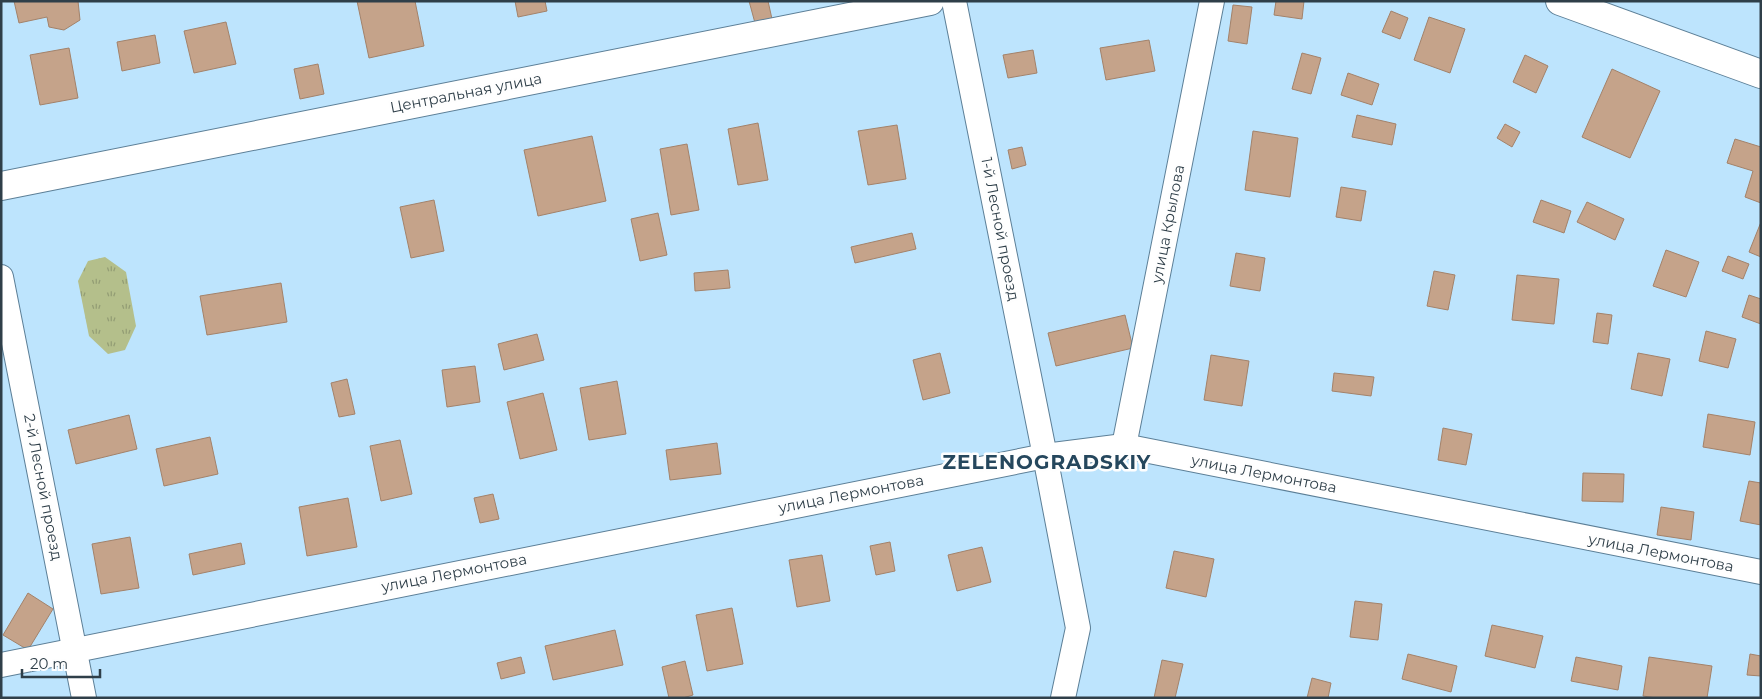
<svg xmlns="http://www.w3.org/2000/svg" width="1762" height="699" font-family="Montserrat,sans-serif">
	<defs>
		<pattern id="park-tufts" width="24" height="20" patternUnits="userSpaceOnUse" patternTransform="scale(1.25)"><rect width="24" height="20" fill="#b4bf8b"/><path d="M3 7l-1-3M5 7V3M7 7l1-3M15 17l-1-3M17 17v-4M19 17l1-3" fill="none" stroke="#939d74"/></pattern>
	</defs>
	<rect width="100%" height="100%" fill="#bde4fd"/>
	<!-- park -->
	<polygon fill="url(#park-tufts)" points="105,257 126,272 136,326 125,350 108,354 89,336 78,281 88,261"/>
	<!-- building -->
	<g fill="#c5a38a" stroke="#a3826a">
		<polygon points="14,1 78,1 80,20 64,30 49,27 47,17 19,23"/>
		<polygon points="357,1 415,1 424,46 369,58"/>
		<polygon points="515,1 545,1 547,11 518,17"/>
		<polygon points="749,1 768,1 772,19 755,23"/>
		<polygon points="1276,1 1304,1 1302,19 1274,15"/>
		<polygon points="1233,5 1252,7 1247,44 1228,41"/>
		<polygon points="1391,11 1408,18 1400,39 1382,32"/>
		<polygon points="1429,17 1465,29 1450,73 1414,60"/>
		<polygon points="226,22 236,64 194,73 184,31"/>
		<polygon points="155,35 160,63 122,71 117,42"/>
		<polygon points="1149,40 1155,71 1106,80 1100,48"/>
		<polygon points="69,48 78,98 40,105 30,55"/>
		<polygon points="1033,50 1037,73 1008,78 1003,55"/>
		<polygon points="1302,53 1321,58 1311,94 1292,89"/>
		<polygon points="1525,55 1548,66 1536,93 1513,82"/>
		<polygon points="318,64 324,94 300,99 294,69"/>
		<polygon points="1612,69 1660,91 1630,158 1582,137"/>
		<polygon points="1348,73 1379,84 1372,105 1341,95"/>
		<polygon points="1357,115 1396,124 1392,145 1352,137"/>
		<polygon points="758,123 768,180 738,185 728,129"/>
		<polygon points="1505,124 1520,132 1512,147 1497,138"/>
		<polygon points="897,125 906,179 868,185 858,131"/>
		<polygon points="1253,131 1298,138 1290,197 1245,190"/>
		<polygon points="592,136 606,201 538,216 524,150"/>
		<polygon points="1735,139 1761,147 1761,203 1745,197 1753,171 1727,163"/>
		<polygon points="687,144 699,210 671,215 660,149"/>
		<polygon points="1022,147 1026,165 1012,169 1008,150"/>
		<polygon points="1341,187 1366,191 1361,221 1336,217"/>
		<polygon points="434,200 444,251 411,258 400,207"/>
		<polygon points="1541,200 1571,211 1564,233 1533,222"/>
		<polygon points="1587,202 1624,219 1615,240 1577,222"/>
		<polygon points="658,213 667,255 640,261 631,219"/>
		<polygon points="1761,222 1761,257 1749,252"/>
		<polygon points="912,233 916,249 855,263 851,247"/>
		<polygon points="1666,250 1699,262 1686,297 1653,286"/>
		<polygon points="1236,253 1265,258 1260,291 1230,286"/>
		<polygon points="1728,256 1749,264 1743,279 1722,271"/>
		<polygon points="728,270 730,288 695,291 694,273"/>
		<polygon points="1434,271 1455,275 1448,310 1427,306"/>
		<polygon points="1517,275 1559,279 1554,324 1512,320"/>
		<polygon points="281,283 287,322 207,335 200,296"/>
		<polygon points="1749,295 1761,299 1761,324 1742,317"/>
		<polygon points="1597,313 1612,315 1608,344 1593,342"/>
		<polygon points="1125,315 1133,348 1056,366 1048,333"/>
		<polygon points="1706,331 1736,339 1728,368 1699,361"/>
		<polygon points="537,334 544,360 504,370 498,344"/>
		<polygon points="940,353 950,393 923,400 913,360"/>
		<polygon points="1638,353 1670,359 1662,396 1631,389"/>
		<polygon points="1211,355 1249,361 1242,406 1204,400"/>
		<polygon points="475,366 480,402 447,407 442,370"/>
		<polygon points="1334,373 1374,377 1371,396 1332,391"/>
		<polygon points="347,379 355,414 339,417 331,383"/>
		<polygon points="617,381 626,434 589,440 580,388"/>
		<polygon points="543,393 557,450 520,459 507,402"/>
		<polygon points="1708,414 1755,422 1750,455 1703,447"/>
		<polygon points="129,415 137,449 76,464 68,430"/>
		<polygon points="1443,428 1472,434 1466,465 1438,460"/>
		<polygon points="210,437 218,474 164,486 156,449"/>
		<polygon points="400,440 412,494 381,501 370,446"/>
		<polygon points="717,443 721,474 670,480 666,450"/>
		<polygon points="1583,473 1624,474 1623,502 1582,501"/>
		<polygon points="1749,481 1761,483 1761,525 1740,521"/>
		<polygon points="493,494 499,519 480,523 474,498"/>
		<polygon points="348,498 357,547 307,556 299,507"/>
		<polygon points="1661,507 1694,512 1691,540 1657,535"/>
		<polygon points="130,537 139,588 101,594 92,544"/>
		<polygon points="890,542 895,571 876,575 870,546"/>
		<polygon points="241,543 245,564 193,575 189,554"/>
		<polygon points="982,547 991,582 957,591 948,555"/>
		<polygon points="1174,551 1214,559 1206,597 1166,588"/>
		<polygon points="822,555 830,601 797,607 789,560"/>
		<polygon points="28,593 53,609 28,650 3,635"/>
		<polygon points="1355,601 1382,604 1378,640 1350,637"/>
		<polygon points="732,608 743,664 707,671 696,615"/>
		<polygon points="1492,625 1543,636 1535,668 1485,656"/>
		<polygon points="615,630 623,665 553,680 545,646"/>
		<polygon points="1408,654 1457,666 1451,692 1402,679"/>
		<polygon points="1750,654 1761,656 1761,676 1747,675"/>
		<polygon points="521,657 525,673 501,679 497,663"/>
		<polygon points="1576,657 1622,666 1618,690 1571,681"/>
		<polygon points="1649,657 1712,666 1707,698 1656,698 1643,696"/>
		<polygon points="1162,660 1183,664 1175,698 1154,698"/>
		<polygon points="685,661 693,695 683,698 669,698 662,667"/>
		<polygon points="1312,678 1331,683 1328,698 1307,698"/>
	</g>
	<g fill="none" stroke-linecap="round" stroke-linejoin="round">
		<!-- street casing -->
		<g stroke="#5c7f97" stroke-width="26">
			<g id="street">
				<polyline points="954,1 1045,456 1078,628 1063,698"/>
				<polyline points="1,277 84,698"/>
				<polyline points="1124,446 1212,1"/>
				<polyline points="1,665 1045,456 1124,446 1761,572"/>
			</g>
		</g>
		<!-- secondary casing -->
		<g stroke="#5c7f97" stroke-width="30">
			<g id="secondary">
				<polyline points="1560,1 1761,74"/>
				<polyline points="1,186 930,1"/>
			</g>
		</g>
		<!-- street -->
		<use href="#street" stroke="#fff" stroke-width="24"/>
		<!-- secondary -->
		<use href="#secondary" stroke="#fff" stroke-width="28"/>
	</g>
	<g text-anchor="middle" stroke-width="5" stroke-linejoin="round" paint-order="stroke">
		<!-- street labels -->
		<g font-size="15" fill="#2f3f49" stroke="#fefefe">
			<text transform="translate(466 93) rotate(-11)" y="5">Центральная улица</text>
			<text transform="translate(1168 224) rotate(-79)" y="5">улица Крылова</text>
			<text transform="translate(1000 229) rotate(79)" y="5">1-й Лесной проезд</text>
			<text transform="translate(1264 474) rotate(11)" y="5">улица Лермонтова</text>
			<text transform="translate(43 487) rotate(79)" y="5">2-й Лесной проезд</text>
			<text transform="translate(851 494) rotate(-11)" y="5">улица Лермонтова</text>
			<text transform="translate(1661 553) rotate(11)" y="5">улица Лермонтова</text>
			<text transform="translate(454 573) rotate(-11)" y="5">улица Лермонтова</text>
		</g>
		<!-- district labels -->
		<g font-size="20" font-weight="bold" letter-spacing="1" fill="#25475d" stroke="#fefefe">
			<text x="1047" y="469">ZELENOGRADSKIY</text>
		</g>
	</g>
	<!-- border -->
	<rect width="1762" height="699" fill="none" stroke="#2f3f49" stroke-width="5"/>
	<!-- scale -->
	<path d="M22 669v8h78v-8" fill="none" stroke="#2f3f49" stroke-width="2.5"/>
	<text x="30" y="669" font-size="15" fill="#2f3f49" stroke="#fefefe" stroke-width="4" paint-order="stroke">20 m</text>
</svg>
